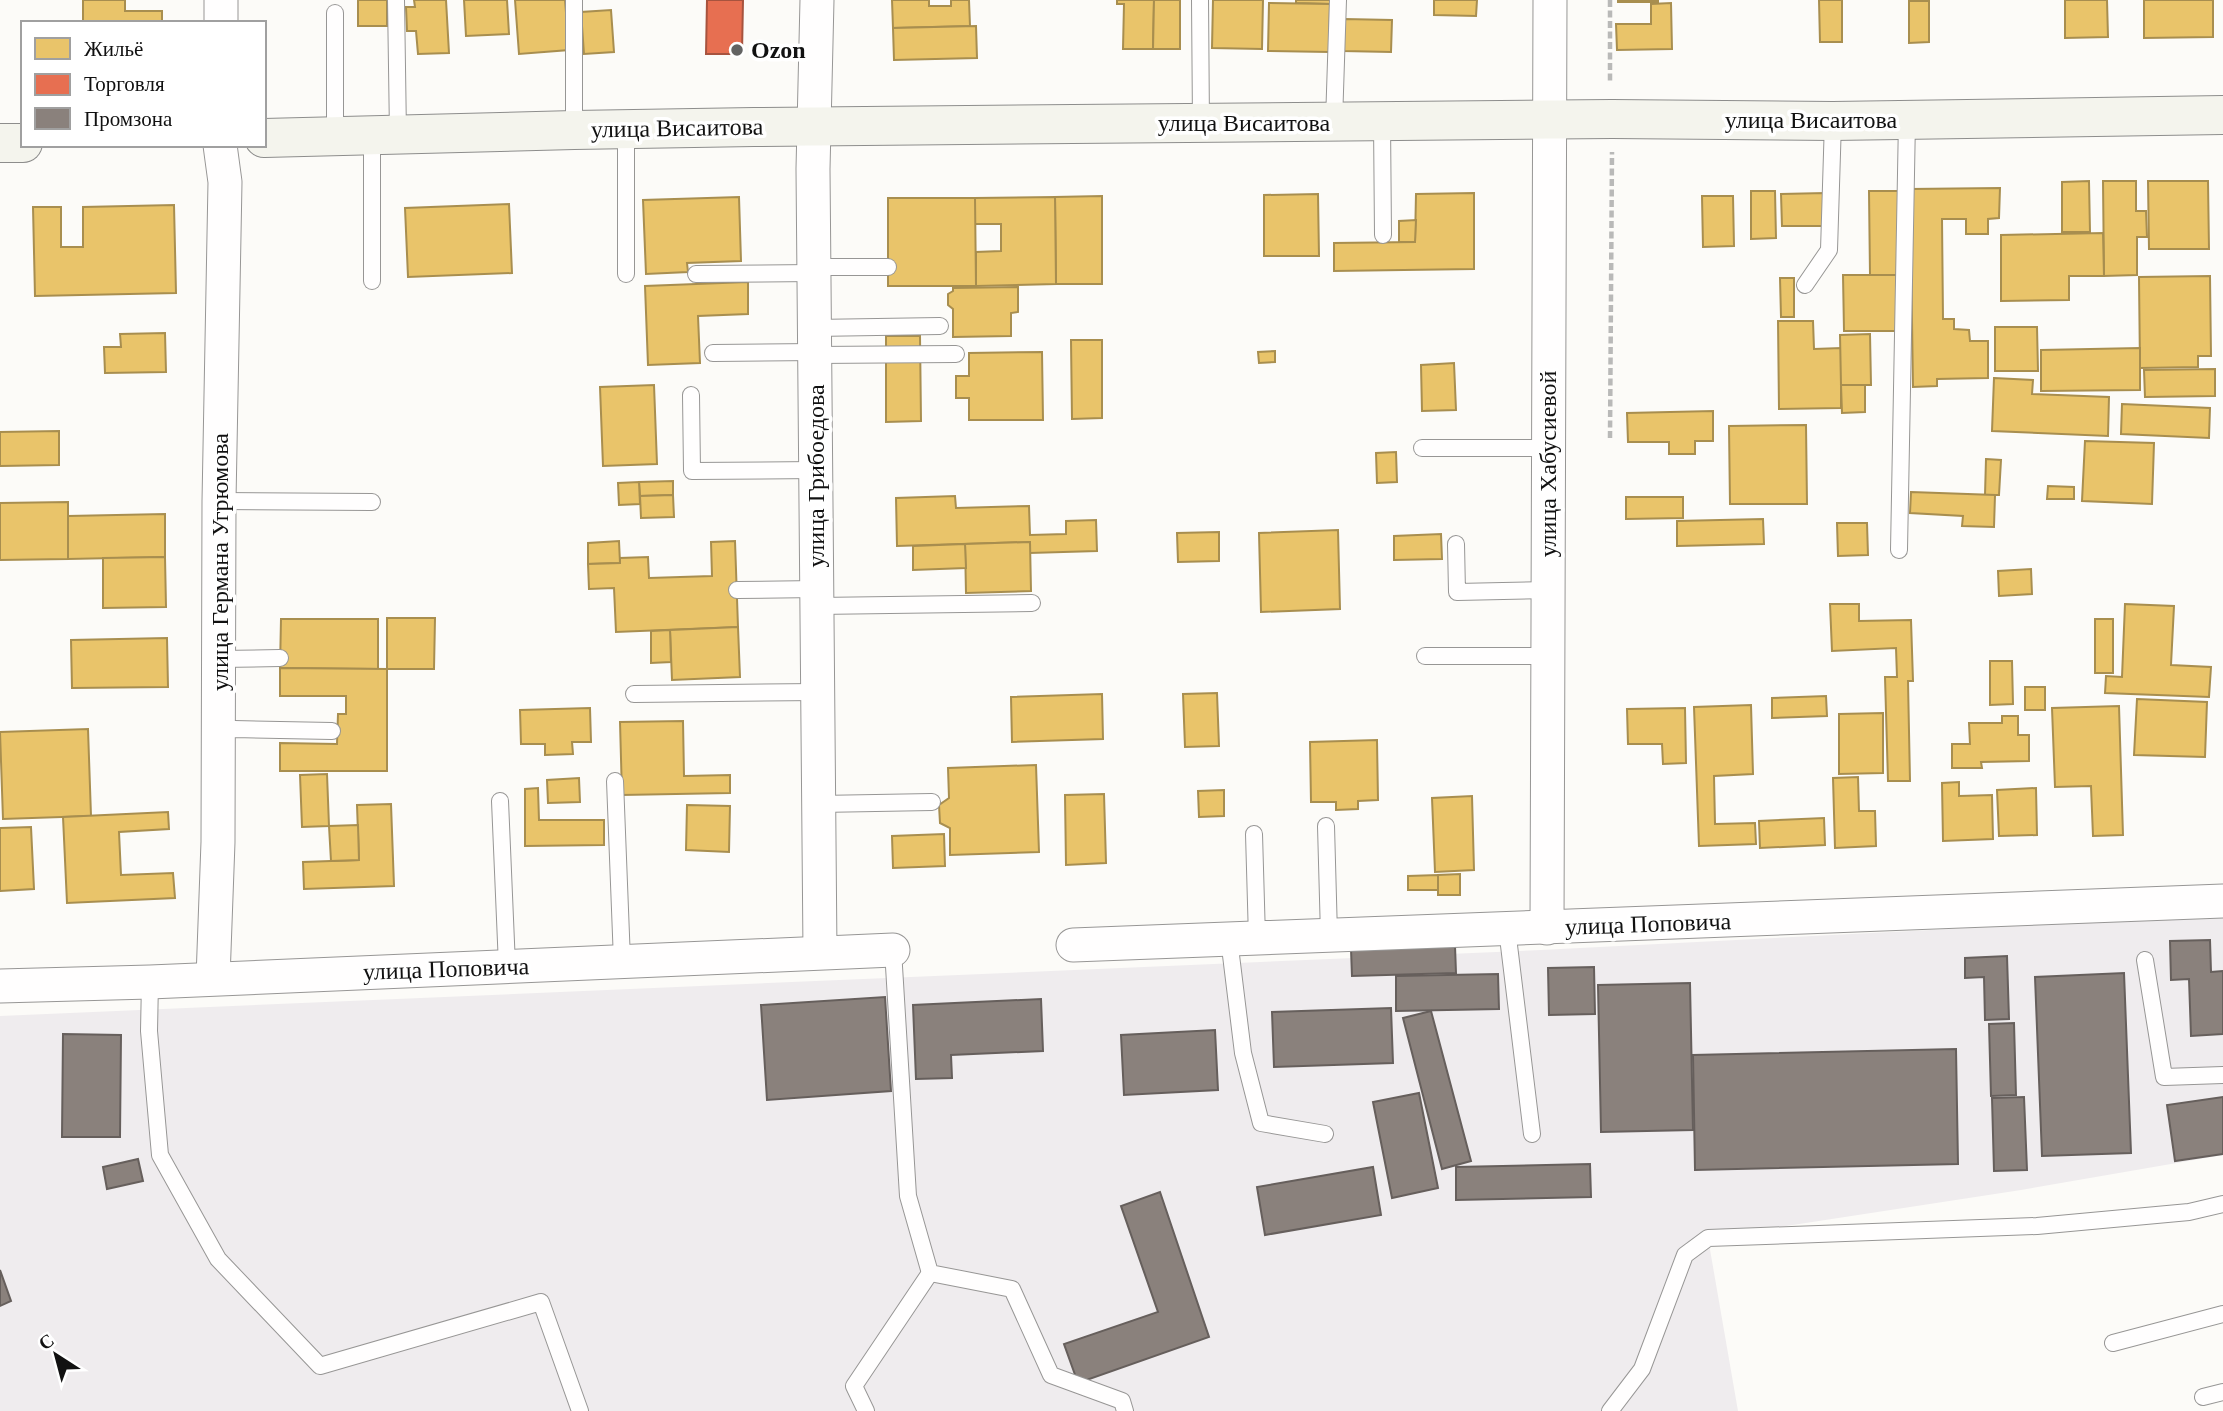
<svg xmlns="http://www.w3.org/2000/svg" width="2223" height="1411" font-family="'Times New Roman',serif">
	<rect width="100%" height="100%" fill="#fcfbf8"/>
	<!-- industrial -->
	<polygon fill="#efecee" points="2223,915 2223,1155 2021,1190 1708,1238 1738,1411 0,1411 0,1016 1541,950"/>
	<!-- homes -->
	<g fill="#e9c46a" stroke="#a88e4f" stroke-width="2">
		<polygon points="83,0 125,0 125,11 162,11 162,23 83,23"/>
		<rect x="358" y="0" width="29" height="26"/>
		<polygon points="414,0 446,0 449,53 418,54 416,31 407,31 406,7 415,7"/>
		<polygon points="464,0 507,0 509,34 466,36"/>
		<polygon points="515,0 565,0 569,50 519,54"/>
		<polygon points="892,0 929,0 929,6 951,6 951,0 969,0 970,26 893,28"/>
		<polygon points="1117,0 1154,0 1153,49 1123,49 1124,4 1117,4"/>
		<polygon points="1154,0 1180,0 1180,49 1153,49"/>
		<polygon points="1213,0 1263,0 1262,49 1212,48"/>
		<polygon points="1296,0 1330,0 1330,4 1296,3"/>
		<polygon points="1434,0 1477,0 1476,16 1434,15"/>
		<rect x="1618" y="0" width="40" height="2"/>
		<polygon points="1819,0 1842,0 1842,42 1820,42"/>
		<polygon points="2065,0 2107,0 2108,37 2065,38"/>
		<polygon points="2144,0 2213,0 2213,37 2144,38"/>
		<polygon points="1909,1 1929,1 1929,42 1909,43"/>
		<polygon points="1269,3 1330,4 1329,52 1268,51"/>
		<polygon points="1671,3 1672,49 1617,50 1616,24 1651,24 1651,4"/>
		<polygon points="611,10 614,52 584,54 581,12"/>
		<polygon points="1344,19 1392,20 1391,52 1343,51"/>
		<polygon points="976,26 977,58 894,60 893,28"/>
		<polygon points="2089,181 2090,232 2062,232 2062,182"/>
		<polygon points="2103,181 2136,181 2136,211 2146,211 2147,237 2137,237 2137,275 2104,276"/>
		<polygon points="2148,181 2208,181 2209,249 2149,249"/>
		<polygon points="2000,188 1999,218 1988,219 1988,234 1966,234 1966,219 1942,219 1943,319 1954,319 1954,329 1969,330 1970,341 1988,341 1988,378 1937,379 1937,386 1913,387 1910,189"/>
		<polygon points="1751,191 1775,191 1776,238 1751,239"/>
		<polygon points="1869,191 1898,191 1899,275 1870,275"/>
		<polygon points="1474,193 1474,269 1334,271 1334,243 1415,242 1416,194"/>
		<polygon points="1825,193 1825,226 1782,226 1781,194"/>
		<polygon points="1318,194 1319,256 1264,256 1264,195"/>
		<polygon points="1102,196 1102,284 1056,284 1055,197"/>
		<polygon points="1702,196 1733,196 1734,246 1703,247"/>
		<polygon points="739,197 741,261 687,263 688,272 646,274 643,200"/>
		<polygon points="1055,197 1056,284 976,286 976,252 1001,251 1001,224 975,224 975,198"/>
		<polygon points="888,198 975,198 976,286 888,286"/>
		<polygon points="509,204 512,273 408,277 405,208"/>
		<polygon points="174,205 176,293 35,296 33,207 61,207 61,247 83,247 83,207"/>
		<polygon points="1416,220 1415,242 1399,242 1399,221"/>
		<polygon points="2103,233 2104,276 2069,276 2069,300 2001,301 2001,235"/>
		<polygon points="1843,275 1899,275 1899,331 1844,331"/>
		<polygon points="2210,276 2211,356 2198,356 2198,367 2140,368 2139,277"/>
		<polygon points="1780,278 1794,278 1794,317 1781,317"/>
		<polygon points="748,282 748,314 698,316 700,363 648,365 645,286"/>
		<polygon points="1018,287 1018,312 1011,313 1011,336 953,337 953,309 948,305 948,294 953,291 953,288"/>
		<polygon points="1778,321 1813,321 1814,349 1841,348 1841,408 1779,409"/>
		<polygon points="1995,327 2037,327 2038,371 1995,371"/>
		<polygon points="165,333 166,372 105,373 104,347 121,347 120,334"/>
		<polygon points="1870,334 1871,385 1841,385 1840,335"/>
		<polygon points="886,336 920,336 921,421 886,422"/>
		<polygon points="1071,340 1102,340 1102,418 1072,419"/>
		<polygon points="2140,348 2140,390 2041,391 2041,350"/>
		<polygon points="1275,351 1275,362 1259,363 1258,352"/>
		<polygon points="1042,352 1043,420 969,420 969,398 956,398 956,376 969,376 969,353"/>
		<polygon points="1454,363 1456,410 1422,411 1421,365"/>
		<polygon points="2215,369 2215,396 2145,397 2144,370"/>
		<polygon points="1994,378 2033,380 2032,394 2109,397 2108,436 1992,431"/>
		<polygon points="654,385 657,464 603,466 600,387"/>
		<polygon points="1841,385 1865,385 1865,412 1842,413"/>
		<polygon points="2122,404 2210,408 2209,438 2121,434"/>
		<polygon points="1713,411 1713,441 1695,441 1695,454 1669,454 1669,442 1628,442 1627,413"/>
		<polygon points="1806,425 1807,504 1730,504 1729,426"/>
		<polygon points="59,431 59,465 0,466 0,432"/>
		<polygon points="2085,441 2154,443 2152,504 2082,501"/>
		<polygon points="1396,452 1397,482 1377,483 1376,453"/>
		<polygon points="1986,459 2001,460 1999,495 1985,495"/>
		<polygon points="673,481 673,495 640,496 639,482"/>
		<polygon points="639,482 640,504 619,505 618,483"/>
		<polygon points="2048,486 2074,487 2074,499 2047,499"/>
		<polygon points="1911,492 1995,495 1994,527 1962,526 1963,516 1910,513"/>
		<polygon points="673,495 674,517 641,518 640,496"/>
		<polygon points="955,496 956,508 1029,506 1030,535 1066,534 1066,521 1096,520 1097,551 1030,553 1030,542 897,546 896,498"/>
		<polygon points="1626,497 1683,497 1683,518 1626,519"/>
		<polygon points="68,502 68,559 0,560 0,503"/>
		<polygon points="165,514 165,557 68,559 68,516"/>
		<polygon points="1763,519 1764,544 1677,546 1677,521"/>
		<polygon points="1837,523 1867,523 1868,555 1838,556"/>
		<polygon points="1338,530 1340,609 1261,612 1259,533"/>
		<polygon points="1219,532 1219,561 1178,562 1177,533"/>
		<polygon points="1441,534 1442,559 1394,560 1394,536"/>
		<polygon points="619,541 620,563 588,564 588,543"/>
		<polygon points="735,541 738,627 616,632 614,588 589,589 588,564 620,563 620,558 648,557 649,578 712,576 711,542"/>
		<polygon points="1030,542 1031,591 966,593 965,544"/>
		<polygon points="965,544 966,568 913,570 913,546"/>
		<polygon points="165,557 166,607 103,608 103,558"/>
		<polygon points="2031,569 2032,594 1999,596 1998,571"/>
		<polygon points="1830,604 1859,604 1859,621 1911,620 1913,681 1908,681 1910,781 1888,781 1885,677 1897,677 1896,648 1832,651"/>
		<polygon points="2125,604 2174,606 2171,665 2211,667 2209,697 2105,693 2106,676 2122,677"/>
		<polygon points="387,618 435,618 434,669 387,669"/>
		<polygon points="281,619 378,619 378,669 280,668"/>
		<rect x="2095" y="619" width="18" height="54"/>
		<polygon points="738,627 740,677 672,680 670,630"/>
		<polygon points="670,630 671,662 651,663 651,631"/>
		<polygon points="167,638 168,687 72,688 71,640"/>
		<polygon points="1990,661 2012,661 2013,704 1990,705"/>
		<polygon points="280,668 387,669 387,771 280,771 280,743 337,744 338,714 346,714 346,696 280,696"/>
		<rect x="2025" y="687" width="20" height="23"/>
		<polygon points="1217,693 1219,746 1185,747 1183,694"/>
		<polygon points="1102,694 1103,739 1012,742 1011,697"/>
		<polygon points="1826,696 1827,716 1772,718 1772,698"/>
		<polygon points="2137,699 2207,702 2205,757 2134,755"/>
		<polygon points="1751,705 1753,774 1714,776 1715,824 1755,823 1756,844 1699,846 1694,707"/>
		<polygon points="2119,706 2123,835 2093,836 2091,786 2055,787 2052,708"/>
		<polygon points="590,708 591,742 572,742 573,754 545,755 545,744 521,744 520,710"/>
		<polygon points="1685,708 1686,763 1663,764 1662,744 1628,744 1627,709"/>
		<polygon points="1883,713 1883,773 1839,774 1839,714"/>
		<polygon points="2002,716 2018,716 2018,735 2029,735 2029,761 1981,762 1982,768 1952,768 1952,744 1970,744 1969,723 2002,723"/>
		<polygon points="683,721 684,776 730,775 730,793 622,795 620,722"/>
		<polygon points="88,729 91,816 3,819 0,732"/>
		<polygon points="1377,740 1378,800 1358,801 1358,809 1336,810 1336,802 1311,802 1310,742"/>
		<polygon points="1036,765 1039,852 950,855 950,828 940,823 939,805 949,798 948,768"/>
		<polygon points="327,774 329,826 302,827 300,775"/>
		<polygon points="1858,777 1859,811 1875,811 1876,846 1835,848 1833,778"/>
		<polygon points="579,778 580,802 548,803 547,780"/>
		<polygon points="1959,782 1959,796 1992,795 1993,839 1943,841 1942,783"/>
		<polygon points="538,788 539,820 604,820 604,845 525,846 525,789"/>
		<polygon points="2036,788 2037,835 1999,836 1997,790"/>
		<polygon points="1224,790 1224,816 1199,817 1198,791"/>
		<polygon points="1104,794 1106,863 1066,865 1065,795"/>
		<polygon points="1472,796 1474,870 1435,872 1432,798"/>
		<polygon points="391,804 394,886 304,889 303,862 359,860 357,805"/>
		<polygon points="687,805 730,806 729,852 686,850"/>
		<polygon points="168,812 169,829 119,832 121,875 173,873 175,898 67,903 63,817"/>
		<polygon points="1824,818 1825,845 1760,848 1759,821"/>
		<polygon points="358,825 359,860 331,861 329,826"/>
		<polygon points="31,827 34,889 0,891 0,828"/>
		<polygon points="944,834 945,866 893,868 892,836"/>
		<polygon points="1460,874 1460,895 1438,895 1438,875"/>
		<polygon points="1438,875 1438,890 1408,890 1408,876"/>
	</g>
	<!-- shops -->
	<polygon fill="#e76f51" stroke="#a7533e" stroke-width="2" points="707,0 743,0 742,54 706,54"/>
	<!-- industry -->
	<g fill="#8a817c" stroke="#665f5c" stroke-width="2">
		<polygon points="2210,940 2211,972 2223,971 2223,1034 2191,1036 2189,979 2171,980 2170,941"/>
		<polygon points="1455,946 1456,973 1352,976 1351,949"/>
		<polygon points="2007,956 2009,1019 1985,1020 1984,977 1965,978 1965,958"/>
		<polygon points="1594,967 1595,1014 1549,1015 1548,968"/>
		<polygon points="2124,973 2131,1153 2042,1156 2035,977"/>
		<polygon points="1498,974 1499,1009 1396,1011 1396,976"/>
		<polygon points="1690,983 1693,1130 1601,1132 1598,985"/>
		<polygon points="885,997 891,1091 767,1100 761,1005"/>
		<polygon points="1041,999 1043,1051 951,1055 952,1078 916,1079 913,1005"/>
		<polygon points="1391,1008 1393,1063 1274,1067 1272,1012"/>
		<polygon points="1431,1011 1471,1161 1442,1169 1403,1018"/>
		<polygon points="2014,1023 2016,1095 1991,1096 1989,1024"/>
		<polygon points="1215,1030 1218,1090 1124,1095 1121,1035"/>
		<polygon points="63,1034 121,1035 120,1137 62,1137"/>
		<polygon points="1956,1049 1958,1164 1695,1170 1693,1055"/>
		<polygon points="1419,1093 1438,1188 1392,1198 1373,1102"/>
		<polygon points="2024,1097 2027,1170 1994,1171 1992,1098"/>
		<polygon points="2223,1097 2223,1154 2175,1161 2167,1105"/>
		<polygon points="138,1159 143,1181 107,1189 103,1167"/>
		<polygon points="1590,1164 1591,1197 1456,1200 1456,1167"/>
		<polygon points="1373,1167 1381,1215 1265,1235 1257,1187"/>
		<polygon points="1160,1192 1209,1337 1078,1383 1064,1344 1158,1312 1121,1206"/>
		<polygon points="0,1270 11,1301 0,1306"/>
	</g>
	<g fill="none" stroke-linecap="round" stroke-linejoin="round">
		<!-- service casing -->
		<g stroke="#979695" stroke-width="18">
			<g id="service">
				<polyline points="396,0 398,134"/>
				<polyline points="1200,0 1201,124"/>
				<polyline points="574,1 574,130"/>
				<polyline points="335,13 335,136"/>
				<polyline points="1334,122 1338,0"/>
				<polyline points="1382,122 1383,235"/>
				<polyline points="372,136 372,281"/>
				<polyline points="814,267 888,267"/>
				<polyline points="626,274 626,129"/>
				<polyline points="696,274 814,273"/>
				<polyline points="1805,285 1829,250 1833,121"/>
				<polyline points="814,328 940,326"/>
				<polyline points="713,353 815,352"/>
				<polyline points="815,355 956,354"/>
				<polyline points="691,395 692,471 816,470"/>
				<polyline points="1422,448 1548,448"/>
				<polyline points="219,501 372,502"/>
				<polyline points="1456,544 1457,592 1548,590"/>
				<polyline points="1899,550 1907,120"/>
				<polyline points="737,590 817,589"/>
				<polyline points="817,606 1032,603"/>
				<polyline points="1425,656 1548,656"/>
				<polyline points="219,659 280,658"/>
				<polyline points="634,694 818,692"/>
				<polyline points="219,731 234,729 332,731"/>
				<polyline points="615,781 622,961"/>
				<polyline points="500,801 507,966"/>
				<polyline points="819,804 932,802"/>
				<polyline points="1326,826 1329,935"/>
				<polyline points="1254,834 1257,938"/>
				<polyline points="1507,929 1532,1134"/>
				<polyline points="1229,939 1243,1053 1261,1123 1325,1134"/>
				<polyline points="893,950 908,1196 930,1273 1012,1289 1051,1375 1122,1401 1125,1411"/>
				<polyline points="2145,960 2164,1077 2223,1075"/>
				<polyline points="150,982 149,1031 160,1155 218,1259 320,1366 541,1302 580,1411"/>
				<polyline points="2113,1343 2223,1314"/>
				<polyline points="2203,1397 2223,1392"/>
				<polyline points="866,1411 854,1386 930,1273"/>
				<polyline points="1610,1411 1642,1369 1685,1255 1708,1238 2037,1226 2189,1212 2223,1204"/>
			</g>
		</g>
		<!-- minor casing -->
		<g stroke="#979695" stroke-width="35">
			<g id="minor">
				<polyline points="817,0 813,169 820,952"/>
				<polyline points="221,23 221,0"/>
				<polyline points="1547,928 1550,0"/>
				<polyline points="1073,945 2223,901"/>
				<polyline points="213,978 218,842 219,501 225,182 220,145"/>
				<polyline points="0,986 150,982 893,950"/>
			</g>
		</g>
		<!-- secondary casing -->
		<g stroke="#8d8d8c" stroke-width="40">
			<g id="secondary">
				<polyline points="264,138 574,130 754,127 1612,119 1833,121 2223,115"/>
				<polyline points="0,143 23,143"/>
			</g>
		</g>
		<!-- path -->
		<g stroke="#b9b9b8" stroke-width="4.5" stroke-dasharray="7 3.5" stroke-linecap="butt">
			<polyline points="1610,0 1610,84"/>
			<polyline points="1610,438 1612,152"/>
		</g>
		<!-- service -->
		<use href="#service" stroke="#fffefe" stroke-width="16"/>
		<!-- minor -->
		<use href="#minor" stroke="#fffefe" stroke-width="33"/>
		<!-- secondary -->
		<use href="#secondary" stroke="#f4f4ed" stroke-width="38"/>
	</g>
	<!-- markers -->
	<circle fill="#636362" stroke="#fff" stroke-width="2.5" cx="737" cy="50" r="7"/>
	<g text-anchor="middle" stroke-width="7" stroke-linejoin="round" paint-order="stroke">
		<!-- poi labels -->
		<g font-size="24" font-weight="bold" fill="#111" stroke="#fff" text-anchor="start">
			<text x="751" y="58">Ozon</text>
		</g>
		<!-- street labels -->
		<g font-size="24" fill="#111" stroke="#fff">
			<text x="1811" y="128">улица Висаитова</text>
			<text x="1244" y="131">улица Висаитова</text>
			<text transform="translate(677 128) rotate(-1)" y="8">улица Висаитова</text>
			<text transform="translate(1548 464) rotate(-90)" y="8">улица Хабусиевой</text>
			<text transform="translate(816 476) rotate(-90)" y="8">улица Грибоедова</text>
			<text transform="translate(220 562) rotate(-90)" y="8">улица Германа Угрюмова</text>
			<text transform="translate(1648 924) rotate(-2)" y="8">улица Поповича</text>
			<text transform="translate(446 969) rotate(-2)" y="8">улица Поповича</text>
		</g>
	</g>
	<!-- legend -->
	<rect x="21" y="21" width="245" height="126" fill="#ffffff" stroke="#a0a0a0" stroke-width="2"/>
	<rect x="35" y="38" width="35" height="21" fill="#e9c46a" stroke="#a0a0a0" stroke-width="2"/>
	<text x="84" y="56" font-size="21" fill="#111111">Жильё</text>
	<rect x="35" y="74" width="35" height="21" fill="#e76f51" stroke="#a0a0a0" stroke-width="2"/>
	<text x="84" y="91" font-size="21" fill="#111111">Торговля</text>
	<rect x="35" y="108" width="35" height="21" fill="#8a817c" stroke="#a0a0a0" stroke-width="2"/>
	<text x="84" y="126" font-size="21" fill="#111111">Промзона</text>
	<!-- north arrow -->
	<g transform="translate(56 1355) rotate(324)" stroke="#ffffff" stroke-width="5" paint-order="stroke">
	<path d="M0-5L12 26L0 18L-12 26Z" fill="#111111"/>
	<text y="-10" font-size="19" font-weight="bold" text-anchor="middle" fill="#111111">С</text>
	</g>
</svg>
